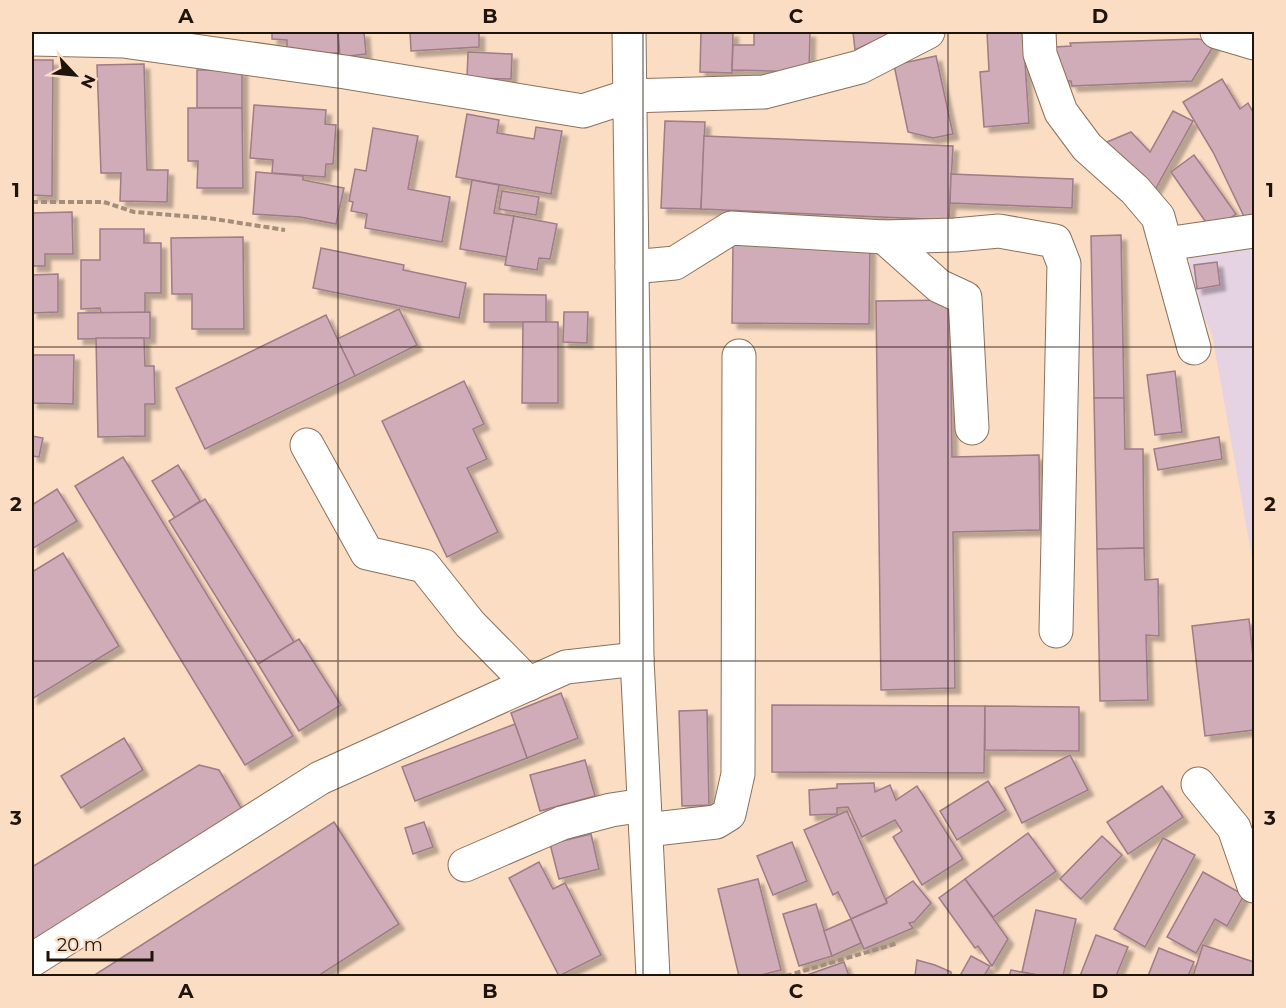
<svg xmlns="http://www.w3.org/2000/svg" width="1286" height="1008" font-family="Montserrat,sans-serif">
	<defs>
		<filter id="shadow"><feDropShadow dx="5.5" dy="5.5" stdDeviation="1.5" flood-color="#0004"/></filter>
	</defs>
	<rect width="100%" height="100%" fill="#fbddc4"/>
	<!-- education -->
	<polygon fill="#e5d3e4" points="1254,248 1254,569 1212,334 1189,286 1190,258"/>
	<!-- building -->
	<g fill="#d0abb8" stroke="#9e7b88" stroke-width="1.5" filter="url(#shadow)">
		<polygon points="272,32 338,32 339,53 287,53 287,40 272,39"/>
		<polygon points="338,32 364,32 366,54 340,57"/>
		<polygon points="410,32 479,32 479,47 411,51"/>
		<polygon points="701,32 733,32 732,73 700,72"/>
		<polygon points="754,32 810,32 809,72 732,70 733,45 754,45"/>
		<polygon points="853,32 893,32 855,50"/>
		<polygon points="987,32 1023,32 1029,123 984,127 980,72 989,71"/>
		<polygon points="1198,39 1216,42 1192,81 1072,86 1071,81 1055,81 1054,47 1071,46 1070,43"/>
		<polygon points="468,52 512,54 511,79 467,78"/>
		<polygon points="936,56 953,134 933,138 908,132 894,65"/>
		<polygon points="32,60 53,60 52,196 32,195"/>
		<polygon points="144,64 147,170 168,170 167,202 120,201 121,173 101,173 97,65"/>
		<rect x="197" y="70" width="45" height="38"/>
		<polygon points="1222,79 1240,109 1248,103 1254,114 1254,227 1250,229 1213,152 1183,102"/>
		<polygon points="254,105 326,110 325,124 336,125 333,164 326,164 325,177 272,173 273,160 250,158"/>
		<polygon points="188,108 242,108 243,188 197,188 198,161 188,161"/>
		<polygon points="1173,111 1193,121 1156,188 1151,191 1102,144 1131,132 1150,152"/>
		<polygon points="467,114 499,120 497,133 534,139 536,127 562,131 551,194 456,177"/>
		<polygon points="665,121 705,122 701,209 661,208"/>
		<polygon points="373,128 418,136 408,189 450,197 442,242 365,228 367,214 351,211 353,202 349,201 355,169 366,171"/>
		<polygon points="704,136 953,146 949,220 701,209"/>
		<polygon points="1194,155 1236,214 1212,231 1171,172"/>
		<polygon points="256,172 303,176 303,180 344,188 336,224 300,217 253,214"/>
		<polygon points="951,174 1073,179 1072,208 950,203"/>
		<polygon points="472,180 499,185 494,213 514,216 507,257 460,249"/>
		<polygon points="502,191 539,197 536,215 499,209"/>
		<polygon points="72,212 73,254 45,254 45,266 32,266 32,213"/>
		<polygon points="514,216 557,224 550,259 539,258 537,270 505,265"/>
		<polygon points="100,229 144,229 144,243 161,243 161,293 145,293 145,313 101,313 100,308 81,309 81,260 100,260"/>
		<polygon points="1121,235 1124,398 1094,398 1091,236"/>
		<polygon points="243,237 244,329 192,329 192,294 172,294 171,238"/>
		<polygon points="733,244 870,245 869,324 732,323"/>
		<polygon points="321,248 404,265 403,270 466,283 459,318 313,288"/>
		<polygon points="1217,262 1220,285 1197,289 1194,265"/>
		<polygon points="58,274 58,312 32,313 32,275"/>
		<polygon points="484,294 546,295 546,322 484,322"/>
		<polygon points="950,300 952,457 1039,455 1040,530 953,532 955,688 881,690 876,301"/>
		<polygon points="399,309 417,345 355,376 337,339"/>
		<polygon points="150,312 150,338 78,339 78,313"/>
		<polygon points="564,312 588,312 587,343 563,342"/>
		<polygon points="326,315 355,376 205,449 176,388"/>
		<polygon points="523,322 558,322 558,403 522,403"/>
		<polygon points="96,338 144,338 145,366 154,366 155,404 145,404 145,436 98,437"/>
		<polygon points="32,355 74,355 73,404 32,403"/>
		<polygon points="1175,371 1182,432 1155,435 1147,375"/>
		<polygon points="464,381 484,424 473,429 487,459 467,468 498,532 447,557 382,421"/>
		<polygon points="1094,398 1124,398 1125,449 1143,449 1144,548 1097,549"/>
		<polygon points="32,436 43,438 39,457 32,456"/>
		<polygon points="1219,437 1222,459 1158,470 1154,449"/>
		<polygon points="123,457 293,736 245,765 75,486"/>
		<polygon points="178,465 200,501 175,518 152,481"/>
		<polygon points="57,489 77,521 32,549 32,505"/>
		<polygon points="205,499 294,642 258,664 169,521"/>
		<polygon points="1144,548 1145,580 1158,579 1159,636 1146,635 1148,700 1100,701 1097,549"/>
		<polygon points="63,553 119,646 32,699 32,572"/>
		<polygon points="1249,619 1254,666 1254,730 1205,736 1192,626"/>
		<polygon points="299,639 341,705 299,731 258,664"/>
		<polygon points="561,693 578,738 527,758 511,713"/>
		<polygon points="772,705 985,706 984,773 772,772"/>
		<polygon points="985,706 1079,707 1079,751 985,750"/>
		<polygon points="707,710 709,805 682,806 679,711"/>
		<polygon points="515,724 527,758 415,801 402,767"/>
		<polygon points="124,738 143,770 81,808 61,776"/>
		<polygon points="1070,755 1088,790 1022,823 1005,788"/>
		<polygon points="585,760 595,796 540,811 530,775"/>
		<polygon points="199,765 219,770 247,818 32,948 32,867"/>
		<polygon points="988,781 1006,810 957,840 940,811"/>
		<polygon points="874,783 875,792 890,785 896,800 917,786 963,859 922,885 893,837 902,831 895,820 862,837 848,807 837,808 837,814 810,815 809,790 837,788 837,784"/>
		<polygon points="1162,786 1183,817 1128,854 1107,822"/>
		<polygon points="847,811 887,903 851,919 838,892 833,895 804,830"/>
		<polygon points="334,822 399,924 318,976 93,976"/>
		<polygon points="424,822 433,847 413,854 405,828"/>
		<polygon points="1028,833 1056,871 993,917 965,879"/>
		<polygon points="591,834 599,869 559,879 550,844"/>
		<polygon points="1102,836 1122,855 1081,899 1060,879"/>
		<polygon points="1163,838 1195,855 1145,947 1114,929"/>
		<polygon points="792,842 807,881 773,895 757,856"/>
		<polygon points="539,862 553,889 565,883 601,955 559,976 509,878"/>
		<polygon points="1203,872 1244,895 1227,926 1215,919 1196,953 1167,937"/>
		<polygon points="758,879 781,970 757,976 739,976 718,889"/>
		<polygon points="965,879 1008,939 992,966 978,946 975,948 939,898"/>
		<polygon points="913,881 931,903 914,922 909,923 913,928 864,949 851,919 887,903 886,899"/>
		<polygon points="816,904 832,956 799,966 783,914"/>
		<polygon points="1036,910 1076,919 1063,976 1043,976 1022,972"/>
		<polygon points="851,919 861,943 832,956 824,931"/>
		<polygon points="1096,935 1128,947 1116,976 1080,976"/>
		<polygon points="1203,945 1254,962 1252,974 1254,976 1193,976"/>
		<polygon points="1159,948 1194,962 1188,976 1148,976"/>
		<polygon points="971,956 990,966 984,976 965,976 961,974"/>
		<polygon points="917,960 935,965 951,972 951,975 954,976 915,976"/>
		<polygon points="844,962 849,976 804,976"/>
		<polygon points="1011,970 1041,976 1009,976"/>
	</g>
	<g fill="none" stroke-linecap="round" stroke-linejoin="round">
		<!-- minor casing -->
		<g stroke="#8c715b" stroke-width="35">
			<g id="minor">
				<polyline points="629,32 637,659 653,976"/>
				<polyline points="1039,32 1040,54 1061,112 1087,147 1135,190 1158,217 1194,348"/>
				<polyline points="1217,32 1254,43"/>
				<polyline points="32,39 123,41 345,72 583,111 629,96 764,92 860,67 928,32"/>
				<polyline points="884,237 939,286 965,298 972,428"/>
				<polyline points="1166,244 1254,231"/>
				<polyline points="632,267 675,263 731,228 884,237 955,235 999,231 1055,241 1064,264 1056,631"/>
				<polyline points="307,445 367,553 424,566 470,624 529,684"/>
				<polyline points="1198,784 1234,828 1254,886"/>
				<polyline points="646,830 716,822 729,814 738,774 739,356"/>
				<polyline points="465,865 562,823 611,810 644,805"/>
				<polyline points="32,960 320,778 566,667 637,659"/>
			</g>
		</g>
		<!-- path -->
		<g stroke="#a38d7b" stroke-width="4" stroke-dasharray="6 3" stroke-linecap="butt">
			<polyline points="32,202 104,202 134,212 208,218 285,230"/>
			<polyline points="786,976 898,943"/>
		</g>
		<!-- minor -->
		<use href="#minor" stroke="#fff" stroke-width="33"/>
	</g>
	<!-- grid -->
	<path fill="none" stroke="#1e140b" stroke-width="1.5" stroke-opacity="0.55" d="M 338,32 L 338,976M 643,32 L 643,976M 948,32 L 948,976M 32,347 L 1254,347M 32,661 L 1254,661"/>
	<!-- border -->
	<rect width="1286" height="1008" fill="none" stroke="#fbddc4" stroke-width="66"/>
	<!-- north arrow -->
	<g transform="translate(75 75) rotate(116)" stroke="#fbddc4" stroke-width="4.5" paint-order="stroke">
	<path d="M0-4.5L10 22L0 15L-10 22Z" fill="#1e140b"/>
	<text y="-9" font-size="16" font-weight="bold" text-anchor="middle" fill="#1e140b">N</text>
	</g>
	<!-- scale -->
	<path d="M48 951v9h104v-9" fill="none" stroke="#1e140b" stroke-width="3"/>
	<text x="57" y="951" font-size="18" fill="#1e140b" stroke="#fbddc4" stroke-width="4.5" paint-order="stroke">20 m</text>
	<rect x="33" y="33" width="1220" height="942" fill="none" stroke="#1e140b" stroke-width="2"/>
	<g font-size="20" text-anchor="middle" font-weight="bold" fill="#1e140b">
		<text x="186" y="23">A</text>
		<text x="490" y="23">B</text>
		<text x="796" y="23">C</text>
		<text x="1100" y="23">D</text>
		<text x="16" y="197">1</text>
		<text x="1270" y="197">1</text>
		<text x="16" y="511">2</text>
		<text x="1270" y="511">2</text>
		<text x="16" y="825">3</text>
		<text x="1270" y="825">3</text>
		<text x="186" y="998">A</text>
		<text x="490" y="998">B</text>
		<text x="796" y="998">C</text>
		<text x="1100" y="998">D</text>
	</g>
</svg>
